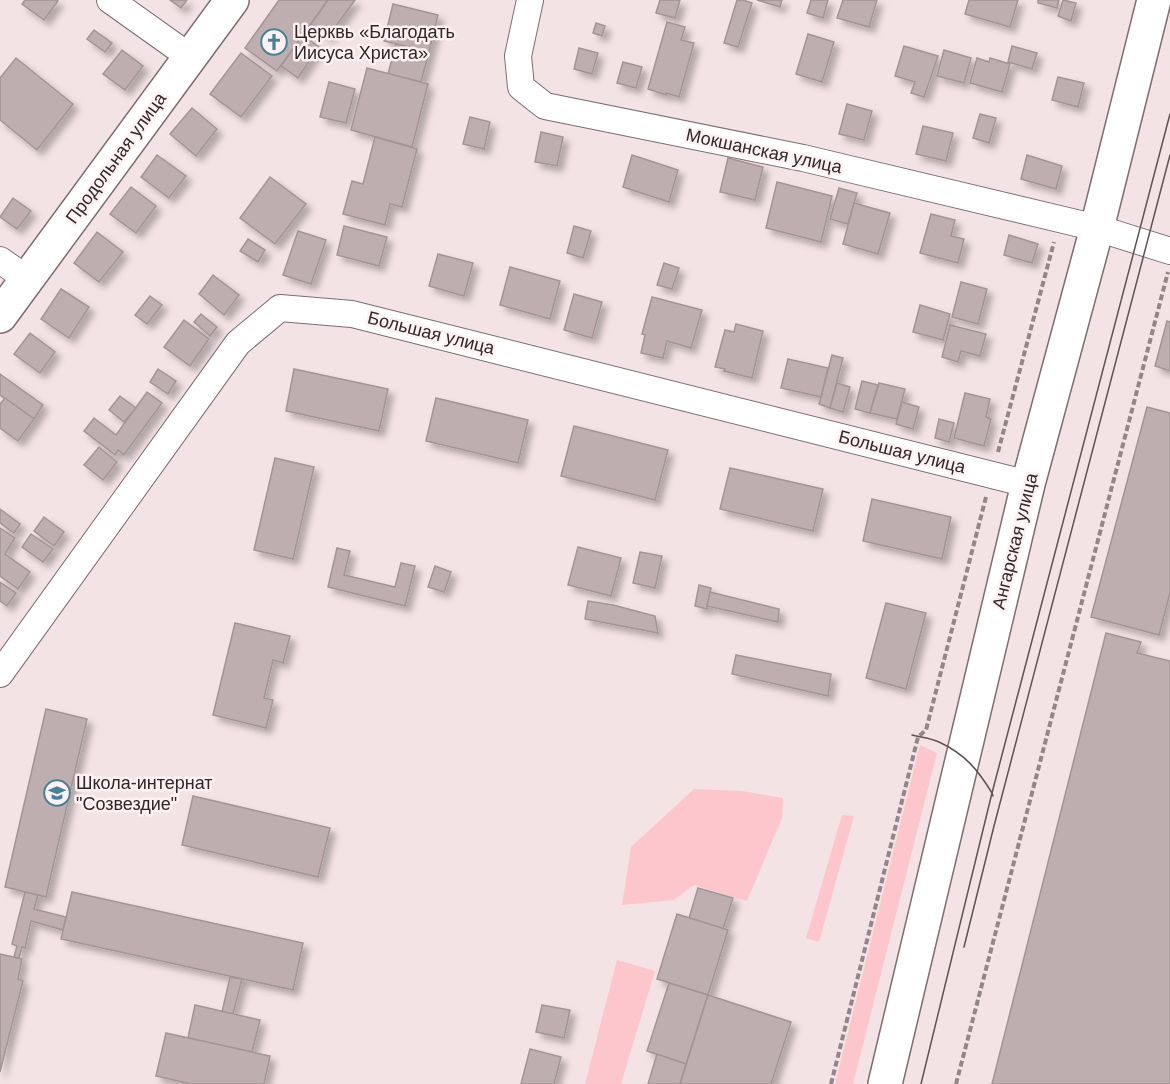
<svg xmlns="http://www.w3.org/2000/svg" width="1170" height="1084" font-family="Arial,sans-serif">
	<defs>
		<filter id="shadow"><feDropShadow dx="5.5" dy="5.5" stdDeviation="3" flood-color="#0004"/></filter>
	</defs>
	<rect width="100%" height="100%" fill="#f4e3e5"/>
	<!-- green -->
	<g fill="#fcc6cc">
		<polygon points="920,745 937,753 853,1084 835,1084"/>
		<polygon points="694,789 742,791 783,798 782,818 747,901 694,885 674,900 622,905 631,847"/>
		<polygon points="842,815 854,816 819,942 806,938"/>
		<polygon points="617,960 655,971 621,1084 585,1084"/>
	</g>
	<!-- building -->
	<g fill="#beaeb0" stroke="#a39495" stroke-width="1.5" filter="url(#shadow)">
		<polygon points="25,0 56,0 58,1 44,20 22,4"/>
		<polygon points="170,0 187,0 181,8"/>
		<polygon points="279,0 328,0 277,71 245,48"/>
		<polygon points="328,0 355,0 328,37 311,24"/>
		<polygon points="660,0 680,0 675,18 656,13"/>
		<polygon points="737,0 743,0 752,3 738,47 724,43"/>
		<polygon points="757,0 782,0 780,7"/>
		<polygon points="811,0 828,0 823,18 807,13"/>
		<polygon points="843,0 877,0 869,27 837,18"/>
		<polygon points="969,0 1018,0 1010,27 965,14"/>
		<polygon points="1038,0 1059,0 1057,8 1038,3"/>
		<polygon points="1063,0 1076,3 1071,21 1058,16"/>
		<polygon points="393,4 438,15 429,52 384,41"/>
		<polygon points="667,22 685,27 681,40 694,43 679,97 666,93 666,95 648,89"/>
		<polygon points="596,23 605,26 602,36 593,33"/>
		<polygon points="94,30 112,43 105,52 87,39"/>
		<polygon points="808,34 834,42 822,82 796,74"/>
		<polygon points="303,35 319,47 298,78 281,66"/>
		<polygon points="396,44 429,52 421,82 388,74"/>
		<polygon points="904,46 938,56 924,97 911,93 915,82 895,76"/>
		<polygon points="1012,46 1037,53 1032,69 1008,62"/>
		<polygon points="579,48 598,53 592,74 574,69"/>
		<polygon points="122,50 143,66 125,90 103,74"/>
		<polygon points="944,50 971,58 964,83 937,76"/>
		<polygon points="241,53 272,76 241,117 210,94"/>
		<polygon points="16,58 73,104 37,150 0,120 0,78"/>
		<polygon points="977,58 989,62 990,58 1010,64 1002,92 970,83"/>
		<polygon points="623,62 642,67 636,88 617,83"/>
		<polygon points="367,68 428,84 412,147 351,130"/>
		<polygon points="1058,77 1084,83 1078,107 1052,100"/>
		<polygon points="329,82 355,89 346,123 320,117"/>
		<polygon points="847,104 872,111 864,140 839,134"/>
		<polygon points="192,108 217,129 196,156 170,134"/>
		<polygon points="980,114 996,118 989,143 973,138"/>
		<polygon points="470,117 490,122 484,149 463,144"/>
		<polygon points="923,126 953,133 946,161 916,154"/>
		<polygon points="541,132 563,137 557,166 535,162"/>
		<polygon points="375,137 417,149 402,207 390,204 385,225 343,214 352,181 363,184"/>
		<polygon points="157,155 186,176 169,198 141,177"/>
		<polygon points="632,155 678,170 669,202 623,187"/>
		<polygon points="1027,155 1062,166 1056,189 1021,179"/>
		<polygon points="728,158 763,167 755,200 720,192"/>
		<polygon points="270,177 306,204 275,244 240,218"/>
		<polygon points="777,182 832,196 821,242 766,228"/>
		<polygon points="131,187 156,206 136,233 110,214"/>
		<polygon points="839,188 857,193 848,224 830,219"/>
		<polygon points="13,198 31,211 17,229 0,217"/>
		<polygon points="854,203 890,213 878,254 843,244"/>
		<polygon points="931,214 955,220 951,236 964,239 958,263 920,253"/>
		<polygon points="344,226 387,237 379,266 337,255"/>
		<polygon points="574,226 591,231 583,258 567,253"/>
		<polygon points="298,231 326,240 311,284 283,275"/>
		<polygon points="97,232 123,252 99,282 74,263"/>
		<polygon points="1009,235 1038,244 1032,263 1004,255"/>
		<polygon points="248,239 265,250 258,262 240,251"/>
		<polygon points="438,254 473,263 464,296 429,286"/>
		<polygon points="664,263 679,268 672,289 657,285"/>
		<polygon points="510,267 560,281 550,319 500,305"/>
		<polygon points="213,275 239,295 224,315 199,294"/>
		<polygon points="961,282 987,289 978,324 952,317"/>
		<polygon points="61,289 89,307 69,338 41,319"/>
		<polygon points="574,294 602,302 592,338 564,330"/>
		<polygon points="150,296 162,305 147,324 135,315"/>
		<polygon points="652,297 702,310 691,348 667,341 663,358 641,353 645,335 642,334"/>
		<polygon points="920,305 950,314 943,340 913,332"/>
		<polygon points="201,314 217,327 210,336 194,322"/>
		<polygon points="184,320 209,339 190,366 164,347"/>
		<polygon points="1167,321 1170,322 1170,371 1155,366"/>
		<polygon points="736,324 763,331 752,378 724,371 725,369 715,367 725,330 734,332"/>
		<polygon points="950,325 986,334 980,356 961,351 958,362 942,357"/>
		<polygon points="30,333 55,352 40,373 14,354"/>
		<polygon points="832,355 843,358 830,408 819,404"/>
		<polygon points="788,359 828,368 821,397 781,388"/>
		<polygon points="158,369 176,381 168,394 150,382"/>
		<polygon points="294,369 388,389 379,431 286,411"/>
		<polygon points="0,374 43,405 34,419 0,395"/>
		<polygon points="862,381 878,385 870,413 855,409"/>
		<polygon points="837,383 850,387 843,412 830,408"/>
		<polygon points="879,383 905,389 897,419 870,413"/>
		<polygon points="147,392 162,403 124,455 118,450 115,455 84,431 94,418 116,435"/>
		<polygon points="965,393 990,399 986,417 991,419 984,446 954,438"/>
		<polygon points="120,396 136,408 124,422 109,410"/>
		<polygon points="5,398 34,419 18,441 0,428 0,404"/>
		<polygon points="436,398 528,420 518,463 426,441"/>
		<polygon points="902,402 919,407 913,429 896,424"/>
		<polygon points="1147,407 1170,413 1170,593 1159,635 1091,617"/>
		<polygon points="939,419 954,423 949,442 935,438"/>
		<polygon points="574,426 668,450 655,500 561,476"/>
		<polygon points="99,447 117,462 103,480 84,465"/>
		<polygon points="275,458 314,467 293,559 254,550"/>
		<polygon points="730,468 823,489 813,531 720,509"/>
		<polygon points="872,499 951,517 942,559 863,541"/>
		<polygon points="0,509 20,524 14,533 0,523"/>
		<polygon points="44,517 64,532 54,546 34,531"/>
		<polygon points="0,528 15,538 5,554 30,572 18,589 0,576"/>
		<polygon points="31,534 53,549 43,562 22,547"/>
		<polygon points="578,547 621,558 611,596 568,585"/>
		<polygon points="337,548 350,551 344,575 395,587 401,563 415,566 405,606 328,587"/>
		<polygon points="640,552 662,556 655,588 633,583"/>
		<polygon points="435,566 451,572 444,592 428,587"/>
		<polygon points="0,582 16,593 7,606 0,601"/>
		<polygon points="699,585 711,588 707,609 695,606"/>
		<polygon points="710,592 779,609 778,622 707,606"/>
		<polygon points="588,601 613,605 655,616 658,633 585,619"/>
		<polygon points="886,603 926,613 906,689 866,678"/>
		<polygon points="235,623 290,636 283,663 273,660 264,698 273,700 266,728 213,715"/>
		<polygon points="1106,633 1141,642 1137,653 1170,661 1170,1084 992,1084"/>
		<polygon points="736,655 831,674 828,696 732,674"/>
		<polygon points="46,709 87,719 46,897 5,887"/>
		<polygon points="193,796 330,828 318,877 182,845"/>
		<polygon points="698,888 733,898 723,929 689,918"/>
		<polygon points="25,892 38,895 34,909 66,917 63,930 31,921 25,948 22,947 19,958 14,957 17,946 12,944"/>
		<polygon points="72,892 303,943 293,990 61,939"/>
		<polygon points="677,914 728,930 708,995 657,979"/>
		<polygon points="0,954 22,959 18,979 23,981 0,1072"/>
		<polygon points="230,977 242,979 233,1014 222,1012"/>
		<polygon points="669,983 708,995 686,1064 647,1051"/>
		<polygon points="708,995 791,1022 771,1084 680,1084"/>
		<polygon points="195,1005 260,1020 252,1052 188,1038"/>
		<polygon points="542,1005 570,1010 564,1038 536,1032"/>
		<polygon points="166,1033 270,1056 264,1084 191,1084 156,1076"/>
		<polygon points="530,1049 561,1057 554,1084 521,1084"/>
		<polygon points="657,1054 686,1064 680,1084 648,1084"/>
	</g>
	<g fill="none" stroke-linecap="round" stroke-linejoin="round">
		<!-- minor casing -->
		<g stroke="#7c6d6f" stroke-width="28">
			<g id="minor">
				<polyline points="110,0 190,57"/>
				<polyline points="530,0 518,56 521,87 545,106 803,158 1097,228 1170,251"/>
				<polyline points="0,260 27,279"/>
				<polyline points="0,674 238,343 280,308 352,314 1028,484"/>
			</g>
		</g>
		<!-- major casing -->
		<g stroke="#7c6d6f" stroke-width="36">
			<g id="major">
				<polyline points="0,316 232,0"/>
				<polyline points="885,1084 1028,484 1097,228 1154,0"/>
			</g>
		</g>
		<!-- path -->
		<g stroke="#928688" stroke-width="4" stroke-dasharray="6 3" stroke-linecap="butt">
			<polyline points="998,452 1054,242"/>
			<polyline points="831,1084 918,737 926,730 986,497"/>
			<polyline points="956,1084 1168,272"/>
		</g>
		<!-- minor -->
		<use href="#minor" stroke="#fff" stroke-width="26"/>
		<!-- major -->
		<use href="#major" stroke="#fff" stroke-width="33"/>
		<!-- tram -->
		<g stroke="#5d5355" stroke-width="1.5">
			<path d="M 912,735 C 920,737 931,738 939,742 C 965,754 978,770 992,793 L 993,796"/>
			<polyline points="964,947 994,826 1170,155"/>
			<polyline points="921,1084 992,793 1170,114"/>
		</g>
	</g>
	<!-- icons -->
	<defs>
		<g id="church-ring" transform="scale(1.35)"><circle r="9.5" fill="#fff1f3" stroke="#448397" stroke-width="1.5"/><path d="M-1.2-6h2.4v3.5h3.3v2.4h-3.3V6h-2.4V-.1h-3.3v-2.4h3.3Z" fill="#448397"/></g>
		<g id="school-ring" transform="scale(1.35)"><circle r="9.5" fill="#fff1f3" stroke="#448397" stroke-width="1.5"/><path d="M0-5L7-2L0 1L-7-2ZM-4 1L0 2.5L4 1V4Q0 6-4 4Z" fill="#448397"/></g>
	</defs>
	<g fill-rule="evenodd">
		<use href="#church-ring" x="274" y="42"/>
		<use href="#school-ring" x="57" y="793"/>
	</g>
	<g text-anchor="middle" stroke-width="5" stroke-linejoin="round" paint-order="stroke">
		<!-- poi labels -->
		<g font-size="18" fill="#2e2728" stroke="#fff1f3" text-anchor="start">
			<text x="294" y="38">Церквь «Благодать<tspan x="294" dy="21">Иисуса Христа»</tspan></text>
			<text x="76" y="789">Школа-интернат<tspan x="76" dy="21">"Созвездие"</tspan></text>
		</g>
		<!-- street labels -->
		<g font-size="18" fill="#2e2728" stroke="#fff1f3">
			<text transform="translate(764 151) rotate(12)" y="6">Мокшанская улица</text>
			<text transform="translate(116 158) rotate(-54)" y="6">Продольная улица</text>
			<text transform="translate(431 333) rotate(14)" y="6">Большая улица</text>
			<text transform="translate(902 452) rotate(14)" y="6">Большая улица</text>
			<text transform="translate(1015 541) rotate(-76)" y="6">Ангарская улица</text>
		</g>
	</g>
</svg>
